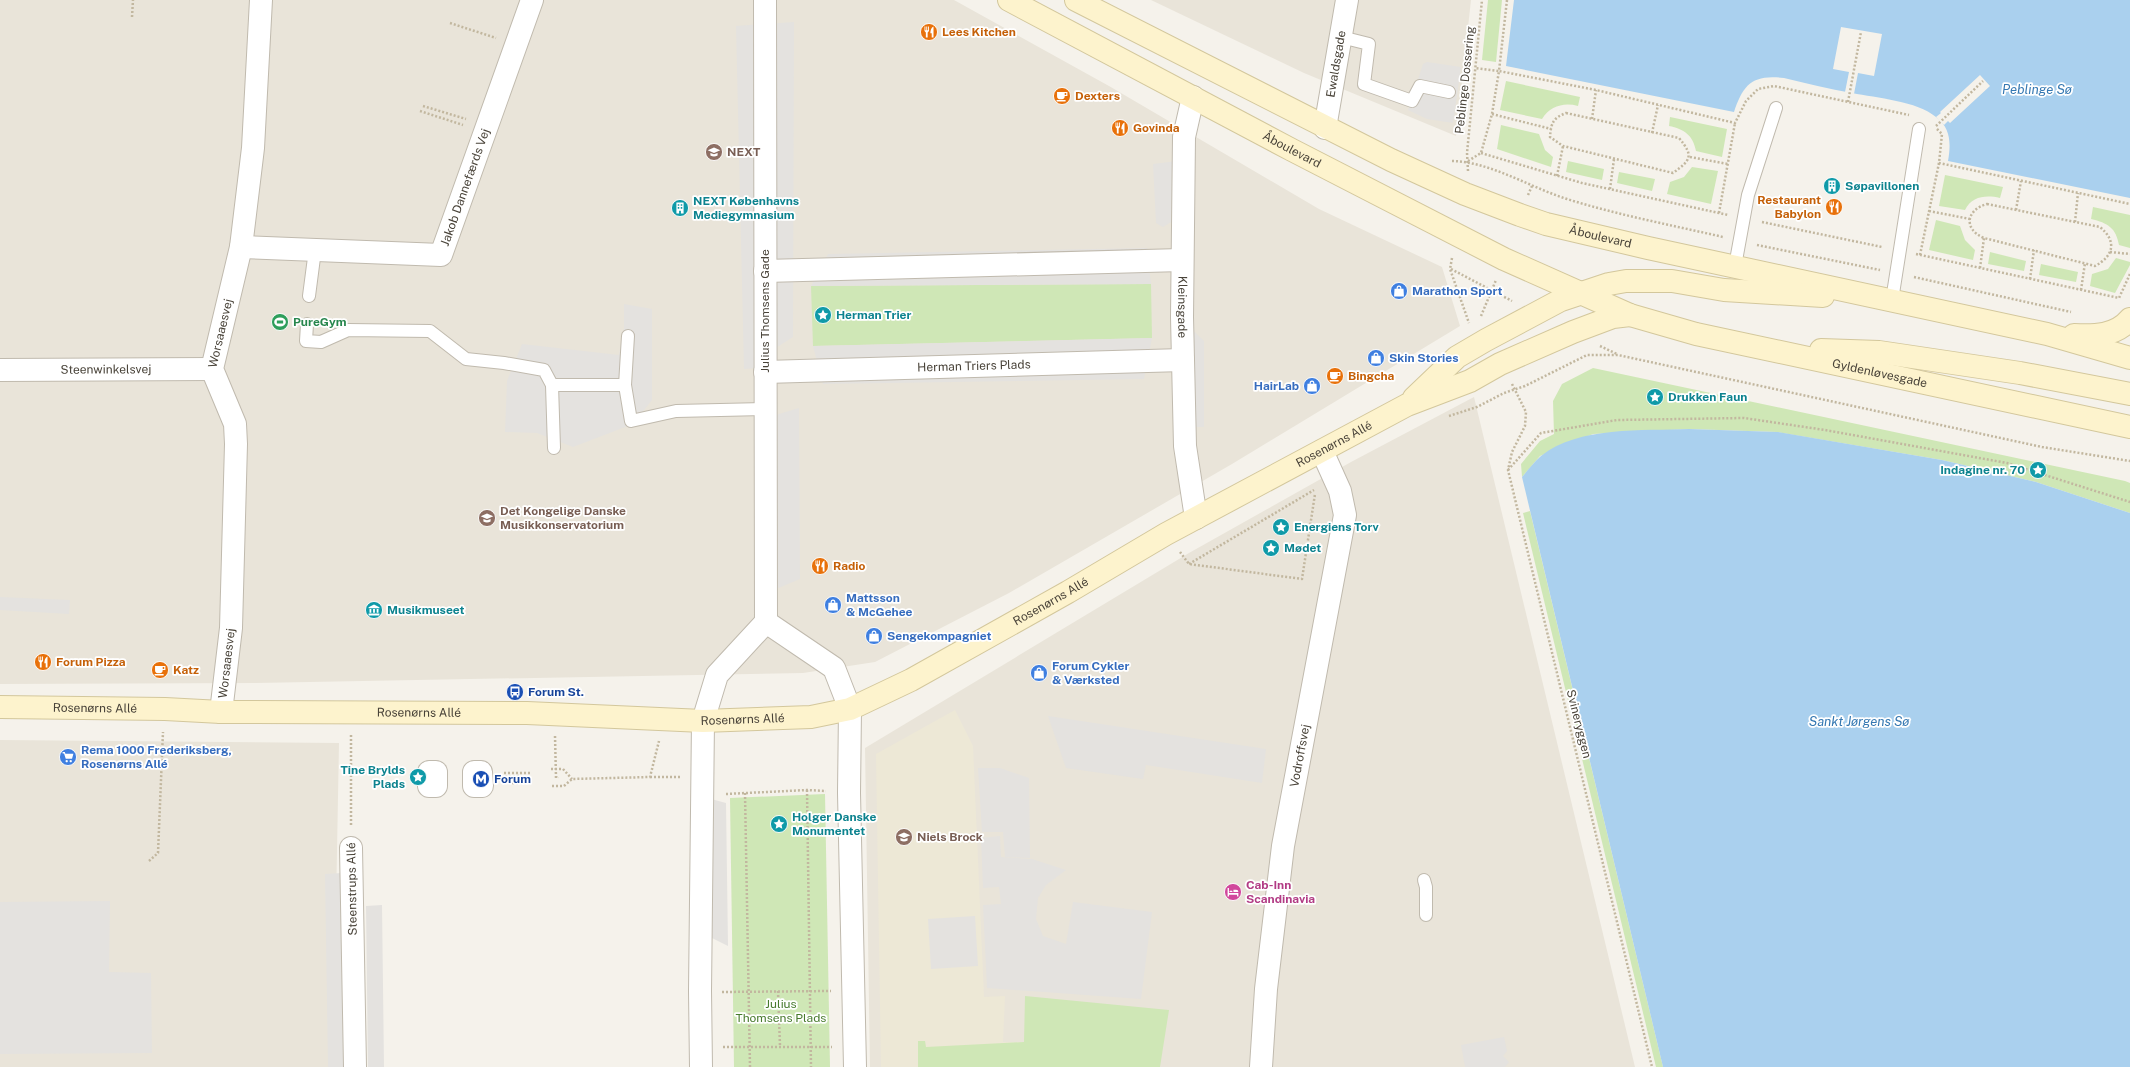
<svg xmlns="http://www.w3.org/2000/svg" width="2130" height="1067" font-family="'Public Sans',sans-serif">
	<rect width="100%" height="100%" fill="#f5f2eb"/>
	<!-- residential -->
	<g fill="#e9e4d9">
		<polygon points="0,0 954,0 1109,86 1319,209 1442,267 1460,326 1232,464 1009,593 875,662 803,673 256,683 0,684"/>
		<polygon points="1151,0 1471,0 1456,136 1304,73"/>
		<polygon points="1474,397 1635,1067 870,1067 865,748 1189,553 1351,462"/>
		<polygon points="0,740 339,743 333,1067 0,1067"/>
	</g>
	<!-- education -->
	<polygon fill="#ede8d6" points="955,710 973,746 984,997 1005,996 1003,1042 1024,1042 1024,1067 881,1067 876,754"/>
	<!-- green -->
	<g fill="#cfe7b6">
		<polygon points="1488,0 1502,0 1496,62 1482,60"/>
		<path d="M 1506,81 L 1580,97 L 1578,106 C 1564,102 1550,106 1542,119 L 1500,110 Z"/>
		<path d="M 1670,117 L 1727,129 L 1722,157 L 1696,151 C 1693,135 1684,129 1669,126 Z"/>
		<polygon points="1501,125 1539,134 1545,150 1553,157 1551,167 1497,149"/>
		<polygon points="1568,161 1604,169 1602,180 1566,172"/>
		<polygon points="1692,167 1718,171 1711,204 1667,194 1670,182 1684,177"/>
		<polygon points="1619,172 1655,179 1652,191 1617,183"/>
		<path d="M 1945,175 L 2003,187 L 2000,198 C 1986,195 1972,196 1965,210 L 1939,206 Z"/>
		<path d="M 2093,207 L 2130,215 L 2130,248 L 2119,245 C 2116,228 2108,223 2091,219 Z"/>
		<polygon points="1936,220 1960,226 1965,240 1975,250 1973,260 1929,250"/>
		<polygon points="1990,252 2026,261 2024,271 1988,264"/>
		<polygon points="2116,258 2130,262 2130,265 2115,293 2090,286 2092,274 2108,269"/>
		<polygon points="2041,264 2078,272 2076,282 2039,275"/>
		<polygon points="1151,284 1152,338 813,346 811,286"/>
		<polygon points="1593,368 2125,481 2130,483 2130,513 2036,482 1942,460 1777,432 1689,429 1593,434 1540,456 1522,477 1521,464 1540,441 1554,434 1553,401 1562,384"/>
		<polygon points="1530,511 1663,1067 1656,1067 1523,513"/>
		<polygon points="825,794 830,1067 734,1067 730,798"/>
		<polygon points="1025,996 1169,1010 1160,1067 918,1067 918,1041 925,1041 926,1047 1024,1042"/>
	</g>
	<!-- parking -->
	<g fill="#e4e2df">
		<polygon points="794,22 793,337 760,358 759,368 744,369 736,26"/>
		<polygon points="1427,62 1461,67 1453,123 1427,119 1408,110 1423,64"/>
		<polygon points="1185,160 1186,213 1163,227 1156,223 1153,164"/>
		<polygon points="1147,248 1151,284 811,286 828,254"/>
		<polygon points="624,304 652,309 652,400 633,424 573,447 537,433 505,432 507,381 522,344 619,355 624,328"/>
		<polygon points="1179,317 1204,341 1204,427 1189,427"/>
		<polygon points="1152,338 1144,379 823,384 813,346"/>
		<polygon points="799,408 800,579 764,594 769,417"/>
		<polygon points="0,597 70,600 69,614 0,610"/>
		<polygon points="1048,716 1266,749 1262,783 1146,765 1143,779 1066,768"/>
		<polygon points="978,768 1000,768 1029,778 1030,858 1005,857 1003,832 982,832"/>
		<polygon points="711,799 726,803 728,946 712,938"/>
		<polygon points="1000,836 1001,857 1032,859 1066,870 1046,885 1038,898 1036,919 1043,936 1066,944 1073,902 1152,912 1141,999 987,988 983,905 1001,904 999,887 983,888 981,838"/>
		<polygon points="342,873 345,1067 328,1067 325,874"/>
		<polygon points="110,901 109,972 151,973 152,1053 0,1054 0,902"/>
		<polygon points="382,905 384,1067 368,1067 366,906"/>
		<polygon points="975,916 978,966 931,969 928,919"/>
		<polygon points="1504,1037 1507,1051 1503,1056 1509,1062 1505,1067 1465,1067 1461,1045"/>
	</g>
	<!-- water -->
	<g fill="#aad0ee">
		<path d="M 1514,0 L 2130,0 L 2130,198 L 1948,161 C 1951,144 1951,128 1936,117 C 1917,101 1877,98 1852,93 C 1829,89 1806,83 1784,78 C 1752,74 1743,85 1734,112 L 1506,66 Z"/>
		<path d="M 1689,429 L 1778,432 L 1942,460 L 2036,482 L 2130,513 L 2130,1067 L 1663,1067 L 1522,477 C 1528,470 1534,462 1541,456 C 1578,426 1643,431 1689,429 Z"/>
	</g>
	<!-- pier -->
	<g fill="#f5f2eb">
		<polygon points="1841,27 1882,34 1874,76 1858,73 1854,94 1845,92 1849,72 1833,69"/>
		<polygon points="1980,75 1990,86 1950,123 1948,121 1944,125 1936,117 1941,113 1940,112"/>
	</g>
	<g fill="none" stroke-linecap="round" stroke-linejoin="round">
		<!-- lane casing -->
		<g stroke="#c0baae" stroke-width="14">
			<g id="lane">
				<polyline points="1341,37 1369,44 1364,84 1412,101 1420,86 1449,92"/>
				<polyline points="1735,266 1748,195 1776,108"/>
				<polyline points="309,296 315,250"/>
				<polyline points="1892,300 1919,129"/>
				<polyline points="307,324 306,341 321,342 348,330 430,331 466,359 504,363 544,370 552,385 625,385 631,421 676,411 766,409"/>
				<polyline points="552,385 554,448"/>
				<polyline points="625,385 628,336"/>
				<polyline points="1424,880 1426,887 1426,915"/>
			</g>
		</g>
		<!-- street casing -->
		<g stroke="#c0baae" stroke-width="24">
			<g id="street">
				<path id="s1" d="M 1193,97 L 1184,137 L 1182,317 L 1185,446 L 1196,518"/>
				<path id="s2" d="M 1325,128 L 1347,0"/>
				<path id="s3" d="M 241,247 L 441,255 L 532,0"/>
				<polyline points="765,271 1182,260"/>
				<path id="s4" d="M 0,370 L 212,369"/>
				<path id="s5" d="M 765,372 L 1183,360"/>
				<polyline points="766,622 834,668 850,709 849,793 855,1067"/>
				<path id="s6" d="M 221,712 L 231,628 L 236,444 L 235,424 L 212,369 L 241,247 L 253,148 L 261,0"/>
				<rect x="429" y="772" width="7" height="14"/>
				<polygon points="474,772 481,772 482,786 474,786"/>
				<polyline points="351,848 355,1067"/>
				<polyline points="701,1067 700,991 703,721 717,675 766,622 765,0"/>
				<path id="s7" d="M 1261,1067 L 1266,989 L 1283,846 L 1345,515 L 1340,491 L 1322,451"/>
			</g>
		</g>
		<!-- secondary casing -->
		<g stroke="#d3c79c" stroke-width="24">
			<g id="secondary">
				<path id="s8" d="M 1009,0 L 1292,150 L 1504,259 L 1630,315 L 1696,334 L 2130,427"/>
				<path id="s9" d="M 1076,0 L 1391,160 L 1465,194 L 1520,215 L 1546,224 L 1648,248 L 2047,334 L 2130,358"/>
				<path d="M 2074,335 C 2094,336 2116,336 2130,319"/>
				<polyline points="1821,350 1879,352 2020,373 2130,394"/>
				<polyline points="1414,398 1457,357 1486,340 1561,300 1609,284 1626,281 1672,281 1724,290 1823,296"/>
				<path id="s10" d="M 0,707 L 165,709 L 221,712 L 527,713 L 703,721 L 811,717 L 850,709 L 911,680 L 1068,592 L 1166,534 L 1407,405 L 1470,381 L 1500,364 L 1573,332 L 1613,317 L 1630,315"/>
			</g>
		</g>
		<!-- path -->
		<g stroke="#c2b79f" stroke-width="2.5" stroke-dasharray="2 2" stroke-linecap="butt">
			<polyline points="1507,0 1499,71 1596,90 1735,123 1746,101 1758,89 1774,86 1909,115"/>
			<polyline points="132,17 133,0"/>
			<polyline points="450,23 496,38"/>
			<polyline points="1848,102 1861,32"/>
			<polyline points="423,106 466,119"/>
			<polyline points="420,111 463,125"/>
			<path d="M 1566,113 L 1679,138 C 1694,156 1691,160 1673,173 L 1563,146 L 1550,137 C 1551,123 1553,118 1566,113 Z"/>
			<polyline points="1492,114 1551,129"/>
			<polyline points="1592,119 1596,90"/>
			<polyline points="1936,126 1983,81"/>
			<polyline points="1937,129 1942,134 1939,163 2130,204"/>
			<polyline points="1652,133 1658,105"/>
			<polyline points="1481,153 1582,183 1728,215"/>
			<polyline points="1690,157 1728,164"/>
			<path d="M 1452,161 C 1491,162 1529,187 1567,199 C 1618,215 1671,225 1723,237"/>
			<polyline points="1468,161 1481,153 1492,114 1499,71 1475,68"/>
			<polyline points="1468,171 1467,153 1482,0"/>
			<polyline points="1557,176 1563,146"/>
			<polyline points="1610,189 1614,159"/>
			<polyline points="1528,195 1532,186"/>
			<path d="M 1987,204 L 2100,227 C 2117,241 2114,256 2095,266 L 1984,238 C 1963,229 1966,210 1987,204 Z"/>
			<polyline points="2016,210 2021,181"/>
			<polyline points="1929,211 1970,219"/>
			<polyline points="1719,213 1735,123"/>
			<polyline points="1762,222 1882,247"/>
			<polyline points="2075,222 2078,193"/>
			<polyline points="1757,245 1880,270"/>
			<polyline points="2110,252 2130,254"/>
			<polyline points="1916,254 2119,298 2130,274"/>
			<polyline points="1920,255 1939,163"/>
			<polyline points="1452,258 1450,269 1469,323"/>
			<polyline points="1980,268 1984,238"/>
			<polyline points="1451,269 1512,301"/>
			<polyline points="1914,277 2071,312"/>
			<polyline points="2030,279 2034,250"/>
			<polyline points="2081,290 2085,263"/>
			<polyline points="1481,316 1496,280"/>
			<polyline points="1600,346 1617,354"/>
			<polyline points="1512,384 1526,412 1525,426 1512,452 1508,470 1652,1067"/>
			<polyline points="1449,416 1477,407 1504,393 1525,386 1587,355 1618,355 2042,447 2130,461"/>
			<polyline points="1508,470 1541,433 1617,420 1744,418 1825,430 2007,463 2130,502"/>
			<polyline points="1180,552 1189,564 1302,579 1315,494"/>
			<polyline points="1189,564 1314,490"/>
			<polyline points="555,736 556,778 558,777"/>
			<polyline points="551,769 563,769 572,779"/>
			<polyline points="504,773 530,773"/>
			<polyline points="505,777 520,776"/>
			<polyline points="650,777 680,777"/>
			<polyline points="504,780 520,780"/>
			<polyline points="504,783 531,783"/>
			<polyline points="552,786 564,786 572,779 650,777 659,741"/>
			<polyline points="807,790 811,1067"/>
			<polyline points="745,793 750,1067"/>
			<polyline points="726,794 807,790 826,791"/>
			<polyline points="351,825 351,734"/>
			<polyline points="149,861 158,853 163,732"/>
			<polyline points="778,991 780,1046"/>
			<polyline points="722,992 831,991"/>
			<polyline points="723,1047 832,1047"/>
		</g>
		<!-- lane -->
		<use href="#lane" stroke="#fff" stroke-width="12"/>
		<!-- street -->
		<use href="#street" stroke="#fff" stroke-width="22"/>
		<!-- secondary -->
		<use href="#secondary" stroke="#fdf3cd" stroke-width="22"/>
	</g>
	<!-- icons -->
	<defs>
		<g id="restaurant-disc" transform="scale(0.9)"><circle r="9.5" fill="#e8710a" stroke="#fff"/><path d="M-5-6h1v4h1v-4h1v4h1v-4h1v5L-1.5 .5V6h-2V.5L-5-1ZM5-6V6H3V1.5H1.5Q1.5-4 5-6Z" fill="#fff"/></g>
		<g id="cafe-disc" transform="scale(0.9)"><circle r="9.5" fill="#e8710a" stroke="#fff"/><path d="M-5.5-4.5H6V0H3Q3 3.5 0 3.5H-2.5Q-5.5 3.5-5.5 0ZM3-3.2v2h1.7v-2ZM-6 4.5H4V6H-6Z" fill="#fff"/></g>
		<g id="school-disc" transform="scale(0.9)"><circle r="9.5" fill="#8d6e63" stroke="#fff"/><path d="M0-5L7-2L0 1L-7-2ZM-4 1L0 2.5L4 1V4Q0 6-4 4Z" fill="#fff"/></g>
		<g id="building-disc" transform="scale(0.9)"><circle r="9.5" fill="#0f9aa8" stroke="#fff"/><path d="M-4-6H4V6H1V3H-1V6H-4ZM-2.5-4.3h1.7v1.8h-1.7ZM.8-4.3h1.7v1.8H.8ZM-2.5-1h1.7V.8h-1.7ZM.8-1h1.7V.8H.8Z" fill="#fff"/></g>
		<g id="shop-disc" transform="scale(0.9)"><circle r="9.5" fill="#3f7fe0" stroke="#fff"/><path d="M-5-2.5h2.3a2.7 3.5 0 0 1 5.4 0H5L5.5 6h-11ZM-1.5-2.5h3a1.5 2.3 0 0 0-3 0Z" fill="#fff"/></g>
		<g id="sight-disc" transform="scale(0.9)"><circle r="9.5" fill="#0f9aa8" stroke="#fff"/><path d="M0-6L1.8-2.2L6-1.7L2.9 1.2L3.7 5.4L0 3.3L-3.7 5.4L-2.9 1.2L-6-1.7L-1.8-2.2Z" fill="#fff"/></g>
		<g id="stadium-disc" transform="scale(0.9)"><circle r="9.5" fill="#2e9e5b" stroke="#fff"/><path d="M0-5a6.5 5 0 1 0 0 10a6.5 5 0 1 0 0-10ZM-3.5-1.8h7v3.6h-7Z" fill="#fff"/></g>
		<g id="university-disc" transform="scale(0.9)"><circle r="9.5" fill="#8d6e63" stroke="#fff"/><path d="M0-5L7-2L0 1L-7-2ZM-4 1L0 2.5L4 1V4Q0 6-4 4Z" fill="#fff"/></g>
		<g id="museum-disc" transform="scale(0.9)"><circle r="9.5" fill="#0f9aa8" stroke="#fff"/><path d="M0-6L6-3V-2H-6V-3ZM-5-1h2V3h-2ZM-1-1h2V3h-2ZM3-1h2V3H3ZM-6 4H6V6H-6Z" fill="#fff"/></g>
		<g id="bus-disc" transform="scale(0.9)"><circle r="9.5" fill="#1a4fb4" stroke="#fff"/><path d="M-5-6H5V4H4V6H2V4H-2V6H-4V4H-5ZM-3.5-4V0h7V-4ZM-3.5 1.2v1.5H-2V1.2ZM2 1.2v1.5H3.5V1.2Z" fill="#fff"/></g>
		<g id="supermarket-disc" transform="scale(0.9)"><circle r="9.5" fill="#3f7fe0" stroke="#fff"/><path d="M-6-5.5h2.5l.6 2H6L4.5 2H-2.5L-4.4-4H-6ZM-1.5 3.2a1.3 1.3 0 1 0 .1 0ZM3 3.2a1.3 1.3 0 1 0 .1 0Z" fill="#fff"/></g>
		<g id="metro-disc" transform="scale(0.9)"><circle r="9.5" fill="#1a4fb4" stroke="#fff"/><path d="M-5.5 5V-5H-3L0 0L3-5H5.5V5H3V-.5L0 4L-3-.5V5Z" fill="#fff"/></g>
		<g id="hotel-disc" transform="scale(0.9)"><circle r="9.5" fill="#d1479c" stroke="#fff"/><path d="M-6-4.5h1.5V1H6V5H4.5V3h-9V5H-6ZM-4 0a1.8 1.8 0 1 1 3.6 0ZM.5 0V-2.5h3Q6-2.5 6 0Z" fill="#fff"/></g>
	</defs>
	<g fill-rule="evenodd">
		<use href="#restaurant-disc" x="929" y="32"/>
		<use href="#cafe-disc" x="1062" y="96"/>
		<use href="#restaurant-disc" x="1120" y="128"/>
		<use href="#school-disc" x="714" y="152"/>
		<use href="#building-disc" x="1832" y="186"/>
		<use href="#restaurant-disc" x="1834" y="207"/>
		<use href="#building-disc" x="680" y="208"/>
		<use href="#shop-disc" x="1399" y="291"/>
		<use href="#sight-disc" x="823" y="315"/>
		<use href="#stadium-disc" x="280" y="322"/>
		<use href="#shop-disc" x="1376" y="358"/>
		<use href="#cafe-disc" x="1335" y="376"/>
		<use href="#shop-disc" x="1312" y="386"/>
		<use href="#sight-disc" x="1655" y="397"/>
		<use href="#sight-disc" x="2038" y="470"/>
		<use href="#university-disc" x="487" y="518"/>
		<use href="#sight-disc" x="1281" y="527"/>
		<use href="#sight-disc" x="1271" y="548"/>
		<use href="#restaurant-disc" x="820" y="566"/>
		<use href="#shop-disc" x="833" y="605"/>
		<use href="#museum-disc" x="374" y="610"/>
		<use href="#shop-disc" x="874" y="636"/>
		<use href="#restaurant-disc" x="43" y="662"/>
		<use href="#cafe-disc" x="160" y="670"/>
		<use href="#shop-disc" x="1039" y="673"/>
		<use href="#bus-disc" x="515" y="692"/>
		<use href="#supermarket-disc" x="68" y="757"/>
		<use href="#sight-disc" x="418" y="777"/>
		<use href="#metro-disc" x="481" y="779"/>
		<use href="#sight-disc" x="779" y="824"/>
		<use href="#university-disc" x="904" y="837"/>
		<use href="#hotel-disc" x="1233" y="892"/>
	</g>
	<g text-anchor="middle" stroke-width="3.5" stroke-linejoin="round" paint-order="stroke">
		<!-- food labels -->
		<g font-size="12" font-weight="bold" fill="#c56008" stroke="#fff" text-anchor="start">
			<text x="942" y="36">Lees Kitchen</text>
			<text x="1075" y="100">Dexters</text>
			<text x="1133" y="132">Govinda</text>
			<text x="1821" y="204" text-anchor="end">Restaurant<tspan x="1821" dy="14">Babylon</tspan></text>
			<text x="1348" y="380">Bingcha</text>
			<text x="833" y="570">Radio</text>
			<text x="56" y="666">Forum Pizza</text>
			<text x="173" y="674">Katz</text>
		</g>
		<!-- street labels -->
		<g font-size="12" fill="#494339" stroke="#fff">
			<text dy="4" stroke="none"><textPath href="#s2" startOffset="65">Ewaldsgade</textPath></text>
			<text transform="translate(1465 80) rotate(-84)" y="4">Peblinge Dossering</text>
			<text dy="4" stroke="none"><textPath href="#s8" startOffset="320">Åboulevard</textPath></text>
			<text dy="4" stroke="none"><textPath href="#s3" startOffset="272">Jakob Dannefærds Vej</textPath></text>
			<text dy="4" stroke="none"><textPath href="#s9" startOffset="577">Åboulevard</textPath></text>
			<text dy="4" stroke="none"><textPath href="#s1" startOffset="211">Kleinsgade</textPath></text>
			<text transform="translate(765 311) rotate(-90)" y="4">Julius Thomsens Gade</text>
			<text dy="4" stroke="none"><textPath href="#s6" startOffset="385">Worsaaesvej</textPath></text>
			<text dy="4" stroke="none"><textPath href="#s5" startOffset="209">Herman Triers Plads</textPath></text>
			<text dy="4" stroke="none"><textPath href="#s4" startOffset="106">Steenwinkelsvej</textPath></text>
			<text dy="4" stroke="none"><textPath href="#s8" startOffset="953">Gyldenløvesgade</textPath></text>
			<text dy="4" stroke="none"><textPath href="#s10" startOffset="1403">Rosenørns Allé</textPath></text>
			<text dy="4" stroke="none"><textPath href="#s10" startOffset="1079">Rosenørns Allé</textPath></text>
			<text dy="4" stroke="none"><textPath href="#s6" startOffset="49">Worsaaesvej</textPath></text>
			<text dy="4" stroke="none"><textPath href="#s10" startOffset="95">Rosenørns Allé</textPath></text>
			<text dy="4" stroke="none"><textPath href="#s10" startOffset="419">Rosenørns Allé</textPath></text>
			<text dy="4" stroke="none"><textPath href="#s10" startOffset="743">Rosenørns Allé</textPath></text>
			<text transform="translate(1579 724) rotate(76)" y="4">Svineryggen</text>
			<text dy="4" stroke="none"><textPath href="#s7" startOffset="314">Vodroffsvej</textPath></text>
			<text transform="translate(352 889) rotate(-91)" y="4">Steenstrups Allé</text>
		</g>
		<!-- education labels -->
		<g font-size="12" font-weight="bold" fill="#785e54" stroke="#fff" text-anchor="start">
			<text x="727" y="156">NEXT</text>
			<text x="500" y="515">Det Kongelige Danske<tspan x="500" dy="14">Musikkonservatorium</tspan></text>
			<text x="917" y="841">Niels Brock</text>
		</g>
		<!-- culture labels -->
		<g font-size="12" font-weight="bold" fill="#0d838f" stroke="#fff" text-anchor="start">
			<text x="1845" y="190">Søpavillonen</text>
			<text x="693" y="205">NEXT Københavns<tspan x="693" dy="14">Mediegymnasium</tspan></text>
			<text x="836" y="319">Herman Trier</text>
			<text x="1668" y="401">Drukken Faun</text>
			<text x="2025" y="474" text-anchor="end">Indagine nr. 70</text>
			<text x="1294" y="531">Energiens Torv</text>
			<text x="1284" y="552">Mødet</text>
			<text x="387" y="614">Musikmuseet</text>
			<text x="405" y="774" text-anchor="end">Tine Brylds<tspan x="405" dy="14">Plads</tspan></text>
			<text x="792" y="821">Holger Danske<tspan x="792" dy="14">Monumentet</tspan></text>
		</g>
		<!-- shop labels -->
		<g font-size="12" font-weight="bold" fill="#366cbe" stroke="#fff" text-anchor="start">
			<text x="1412" y="295">Marathon Sport</text>
			<text x="1389" y="362">Skin Stories</text>
			<text x="1299" y="390" text-anchor="end">HairLab</text>
			<text x="846" y="602">Mattsson<tspan x="846" dy="14">&amp; McGehee</tspan></text>
			<text x="887" y="640">Sengekompagniet</text>
			<text x="1052" y="670">Forum Cykler<tspan x="1052" dy="14">&amp; Værksted</tspan></text>
			<text x="81" y="754">Rema 1000 Frederiksberg,<tspan x="81" dy="14">Rosenørns Allé</tspan></text>
		</g>
		<!-- leisure labels -->
		<g font-size="12" font-weight="bold" fill="#27864d" stroke="#fff" text-anchor="start">
			<text x="293" y="326">PureGym</text>
		</g>
		<!-- transit labels -->
		<g font-size="12" font-weight="bold" fill="#164399" stroke="#fff" text-anchor="start">
			<text x="528" y="696">Forum St.</text>
			<text x="494" y="783">Forum</text>
		</g>
		<!-- hotel labels -->
		<g font-size="12" font-weight="bold" fill="#b23c85" stroke="#fff" text-anchor="start">
			<text x="1246" y="889">Cab-Inn<tspan x="1246" dy="14">Scandinavia</tspan></text>
		</g>
		<!-- park labels -->
		<g font-size="12" fill="#477a2d" stroke="#fff">
			<text x="781" y="1008">Julius<tspan x="781" dy="14">Thomsens Plads</tspan></text>
		</g>
		<!-- water labels -->
		<g font-size="13" font-style="italic" fill="#3578b2" stroke="#fff">
			<text x="2037" y="94">Peblinge Sø</text>
			<text x="1859" y="726">Sankt Jørgens Sø</text>
		</g>
	</g>
</svg>
